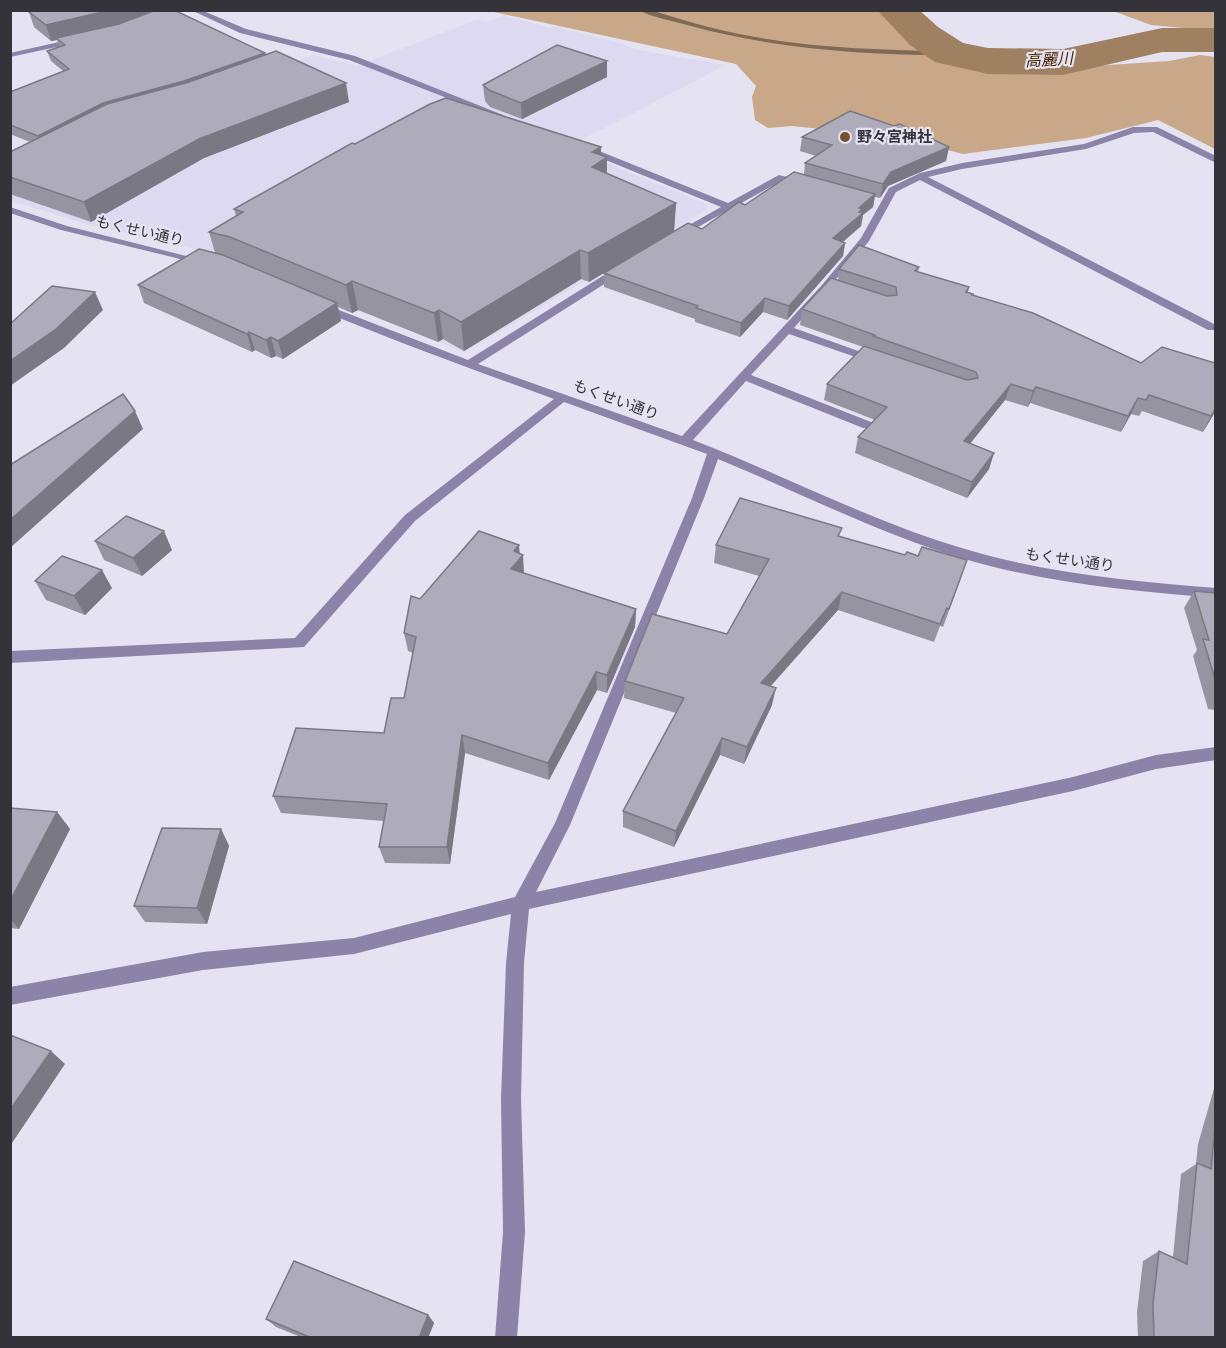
<svg xmlns="http://www.w3.org/2000/svg" width="1226" height="1348" font-family="Arial,'Noto Sans JP',sans-serif">
	<rect width="100%" height="100%" fill="#e5e3f2"/>
	<!-- built -->
	<polygon fill="#ddd9f0" points="504,15 549,28 555,27 616,42 638,50 726,65 568,147 706,204 706,210 464,352 232,258 86,224 11,201 11,173 193,97 314,55 357,66 478,19 487,22"/>
	<!-- forest -->
	<g fill="#c8a888">
		<polygon points="489,11 877,11 889,17 909,36 954,58 985,65 1019,70 1063,68 1169,61 1200,55 1215,57 1215,149 1158,120 1086,138 963,154 936,147 821,129 792,126 768,128 755,120 752,97 756,86 736,64"/>
		<polygon points="1113,11 1215,11 1215,31 1151,25"/>
	</g>
	<g fill="none" stroke-linecap="round" stroke-linejoin="round">
		<!-- stream -->
		<path fill="#7f6a56" fill-rule="evenodd" d="M 638,10 L 650,10 C 680,19 709,28 739,34 C 809,48 879,50 950,51 L 953,53 L 950,55 C 862,55 776,49 691,26 C 674,21 654,18 638,10 Z"/>
		<!-- river -->
		<polygon fill="#9f8162" fill-rule="evenodd" points="877,10 919,10 938,27 963,43 988,48 1063,49 1162,28 1216,28 1216,52 1162,52 1063,75 988,74 935,62 910,45"/>
		<!-- minor -->
		<g fill="#8b84a8" fill-rule="evenodd">
			<polygon points="191,10 201,10 246,29 355,56 518,121 511,123 349,60 240,33"/>
			<polygon points="77,38 81,40 80,42 10,57 10,53"/>
			<path d="M 1133,127 L 1157,127 L 1216,156 L 1216,163 L 1153,132 L 1134,133 L 1086,149 L 962,169 L 928,177 L 1216,325 L 1216,330 L 1208,330 L 920,180 L 896,192 L 869,241 L 794,328 L 878,358 L 878,362 L 870,362 L 789,334 L 751,375 L 871,422 L 871,428 L 863,428 L 746,381 L 693,440 C 786,476 876,524 972,551 C 1051,574 1134,581 1216,588 L 1216,598 C 1132,591 1048,583 968,560 C 881,535 801,493 718,459 L 704,498 L 570,825 L 536,892 L 1073,777 L 1156,755 L 1216,747 L 1216,760 L 1156,769 L 1073,791 L 529,909 L 524,963 L 521,1099 L 525,1232 L 517,1338 L 495,1338 L 503,1232 L 501,1099 L 506,963 L 511,914 L 354,954 L 203,970 L 10,1005 L 10,987 L 203,952 L 354,938 L 515,897 L 555,823 L 692,498 L 707,454 L 564,402 L 415,521 L 304,647 L 10,663 L 10,651 L 295,638 L 405,515 L 554,399 C 474,370 396,342 318,309 L 318,305 L 326,305 L 468,360 L 617,267 L 625,267 L 625,271 L 478,364 L 682,436 L 822,285 L 861,238 L 889,188 L 920,173 L 962,163 L 1084,144 Z"/>
			<polygon points="581,146 587,146 728,203 779,175 808,182 803,185 783,180 678,238 675,237 675,233 721,207 581,150"/>
			<polygon points="10,207 67,226 210,262 205,265 61,230 10,213"/>
		</g>
	</g>
	<!-- wall -->
	<g fill="#9694a1">
		<polygon points="29,12 265,53 266,55 349,102 204,158 91,222 10,194 10,152 30,142 10,134 10,92 63,71 51,61 47,51 59,46 57,40 51,41 34,27"/>
		<polygon points="607,77 522,119 490,107 485,101 483,85"/>
		<polygon points="802,137 949,147 946,161 888,186 880,198 875,197 873,207 863,215 861,226 843,242 845,243 843,256 787,320 763,312 740,337 695,322 695,319 604,287 604,273 702,229 745,205 804,175 805,163 816,156 800,151"/>
		<polygon points="355,144 601,147 601,155 607,174 676,203 674,231 589,282 581,279 464,351 443,339 438,342 358,310 352,313 338,307 341,321 283,359 276,356 271,358 255,350 252,352 144,303 138,285 215,253 209,232 236,216 234,209"/>
		<polygon points="919,267 918,272 969,287 968,292 973,294 973,296 1215,412 1203,432 1142,411 1139,416 1131,414 1121,432 1030,403 1028,407 1005,400 970,444 994,453 989,469 967,498 855,453 858,437 875,420 824,400 827,384 863,347 800,325 802,309 838,280 839,269"/>
		<polygon points="840,536 961,578 943,627 940,626 934,642 838,610 771,686 772,705 744,764 720,755 674,847 623,827 623,811 676,713 624,698 625,681 727,634 759,576 714,563 716,545"/>
		<polygon points="95,541 172,550 142,576 104,560"/>
		<polygon points="520,554 524,574 636,609 635,627 607,693 597,690 549,780 465,753 450,864 385,863 379,847 384,821 281,813 273,796 384,733 404,698 413,653 408,651 404,633 420,599"/>
		<polygon points="35,581 112,588 85,615 46,600"/>
		<polygon points="1194,591 1215,593 1215,710 1208,709 1193,656 1197,650 1184,608"/>
		<polygon points="10,808 57,812 70,829 19,929 10,928"/>
		<polygon points="221,829 229,846 207,924 145,922 134,906"/>
		<polygon points="1215,1085 1215,1338 1138,1338 1137,1312 1143,1261 1159,1251 1173,1257 1181,1174 1196,1164 1198,1144"/>
		<polygon points="428,1315 434,1323 428,1338 303,1338 276,1327 266,1319"/>
	</g>
	<!-- shaded-wall -->
	<g fill="#7a7883">
		<polygon points="111,10 158,10 116,26 56,38 57,40 51,41 46,25"/>
		<polygon points="265,53 268,63 43,147 38,136 103,103"/>
		<polygon points="607,61 607,77 522,119 521,103"/>
		<polygon points="346,83 349,102 204,158 91,222 84,202 199,139"/>
		<polygon points="601,147 601,162 607,157 607,184 592,179 592,152"/>
		<polygon points="949,147 946,161 888,186 880,198 883,184 891,172"/>
		<polygon points="875,194 873,207 863,215 861,226 831,252 833,238 859,208"/>
		<polygon points="676,203 674,231 589,282 588,253"/>
		<polygon points="845,243 843,256 787,320 789,306"/>
		<polygon points="580,250 581,279 464,351 461,322"/>
		<polygon points="352,281 358,310 352,313 346,285"/>
		<polygon points="95,292 103,310 64,348 10,386 10,361"/>
		<polygon points="765,298 763,312 740,337 741,323"/>
		<polygon points="337,303 341,321 283,359 278,341"/>
		<polygon points="439,310 443,339 438,342 434,313"/>
		<polygon points="249,332 255,350 252,352 247,334"/>
		<polygon points="271,337 276,356 271,358 266,340"/>
		<polygon points="1011,384 1005,400 959,457 964,441"/>
		<polygon points="1036,387 1030,403 1028,407 1033,391"/>
		<polygon points="1138,398 1131,414 1121,432 1128,416"/>
		<polygon points="1215,410 1215,412 1203,432 1211,416"/>
		<polygon points="135,411 143,429 10,548 10,520"/>
		<polygon points="994,453 989,469 967,498 972,482"/>
		<polygon points="164,531 172,550 142,576 133,558"/>
		<polygon points="519,545 520,558 523,555 524,573 511,569 514,551"/>
		<polygon points="102,570 112,588 85,615 74,596"/>
		<polygon points="842,592 838,610 758,700 761,683"/>
		<polygon points="636,609 635,627 607,693 607,675"/>
		<polygon points="596,672 597,690 549,780 548,763"/>
		<polygon points="776,688 772,705 744,764 747,747"/>
		<polygon points="462,735 465,753 450,864 447,847"/>
		<polygon points="722,738 720,755 674,847 676,831"/>
		<polygon points="57,812 70,829 19,929 10,919 10,901"/>
		<polygon points="221,829 229,846 207,924 197,908"/>
		<polygon points="51,1051 65,1064 10,1146 10,1110"/>
		<polygon points="428,1315 434,1323 428,1338 419,1338"/>
	</g>
	<!-- building -->
	<g fill="#aeacbb" stroke="#7a7883" stroke-width="1.5">
		<polygon points="34,10 111,10 46,25 29,12"/>
		<polygon points="156,10 174,10 265,53 184,81 103,103 38,136 10,125 10,92 69,69 47,51 65,45 56,38 119,24"/>
		<polygon points="557,45 607,61 521,103 489,90 483,85"/>
		<polygon points="276,51 346,83 199,139 84,202 10,177 10,152 107,104 189,82"/>
		<polygon points="446,98 601,147 592,152 607,157 592,167 676,203 588,253 580,250 461,322 439,310 434,313 352,281 346,285 230,237 209,232 243,212 234,209 352,143 355,144 430,104"/>
		<polygon points="850,111 894,126 900,124 949,147 891,172 883,184 805,163 832,145 802,137"/>
		<polygon points="794,172 875,194 859,208 862,209 859,212 863,213 833,238 845,243 789,306 765,298 741,323 696,308 698,306 604,273 688,223 702,229 739,202 745,205"/>
		<polygon points="859,245 919,267 915,271 969,287 966,292 973,294 972,295 1033,313 1141,363 1162,347 1215,363 1215,410 1211,416 1149,395 1146,400 1138,398 1128,416 1036,387 1033,391 1011,384 964,441 994,453 972,482 858,437 887,407 827,384 864,346 967,380 978,378 976,372 873,336 875,335 802,309 831,278 887,296 897,295 896,287 839,269"/>
		<polygon points="199,249 223,255 337,303 278,341 271,337 266,340 249,332 247,334 138,285"/>
		<polygon points="52,286 95,292 56,329 10,361 10,324"/>
		<polygon points="123,394 135,411 10,520 10,465"/>
		<polygon points="740,498 842,528 838,536 905,555 907,552 918,556 922,547 967,560 949,609 947,608 940,624 842,592 761,683 776,688 747,747 722,738 676,831 623,811 684,698 625,681 652,614 727,634 769,559 716,545"/>
		<polygon points="126,516 164,531 133,558 95,541"/>
		<polygon points="479,531 519,545 514,551 523,555 511,569 636,609 607,675 596,672 548,763 462,735 447,847 379,847 387,804 273,796 296,728 384,733 391,698 404,698 416,637 404,633 411,596 420,599"/>
		<polygon points="62,556 102,570 74,596 35,581"/>
		<polygon points="1194,591 1215,593 1215,679 1203,639 1209,640"/>
		<polygon points="10,808 57,812 10,901"/>
		<polygon points="162,828 221,829 197,908 134,906"/>
		<polygon points="10,1035 51,1051 10,1110"/>
		<polygon points="1215,1129 1215,1338 1154,1338 1153,1304 1159,1251 1187,1264 1197,1163 1211,1169"/>
		<polygon points="294,1261 428,1315 419,1338 312,1338 266,1319"/>
	</g>
	<!-- markers -->
	<circle fill="#76522c" stroke="#e5e3f2" stroke-width="2" cx="845" cy="137" r="6"/>
	<g text-anchor="middle" stroke-width="4.5" stroke-linejoin="round" paint-order="stroke">
		<!-- far-poi labels -->
		<g font-size="15" font-weight="bold" fill="#35333a" stroke="#e5e3f2" text-anchor="start">
			<text x="857" y="142">野々宮神社</text>
		</g>
		<!-- far-street labels -->
		<g font-size="15" fill="#35333a" stroke="#e5e3f2">
			<text transform="translate(140 231) rotate(13)" y="5">もくせい通り</text>
			<text transform="translate(616 400) rotate(20)" y="5">もくせい通り</text>
			<text transform="translate(1070 560) rotate(8)" y="5">もくせい通り</text>
		</g>
		<!-- far-water labels -->
		<g font-size="16" font-style="italic" fill="#472700" stroke="#e5e3f2">
			<text transform="translate(1049 59) rotate(-3)" y="6">高麗川</text>
		</g>
	</g>
	<!-- border -->
	<rect width="1226" height="1348" fill="none" stroke="#35333a" stroke-width="24"/>
</svg>
